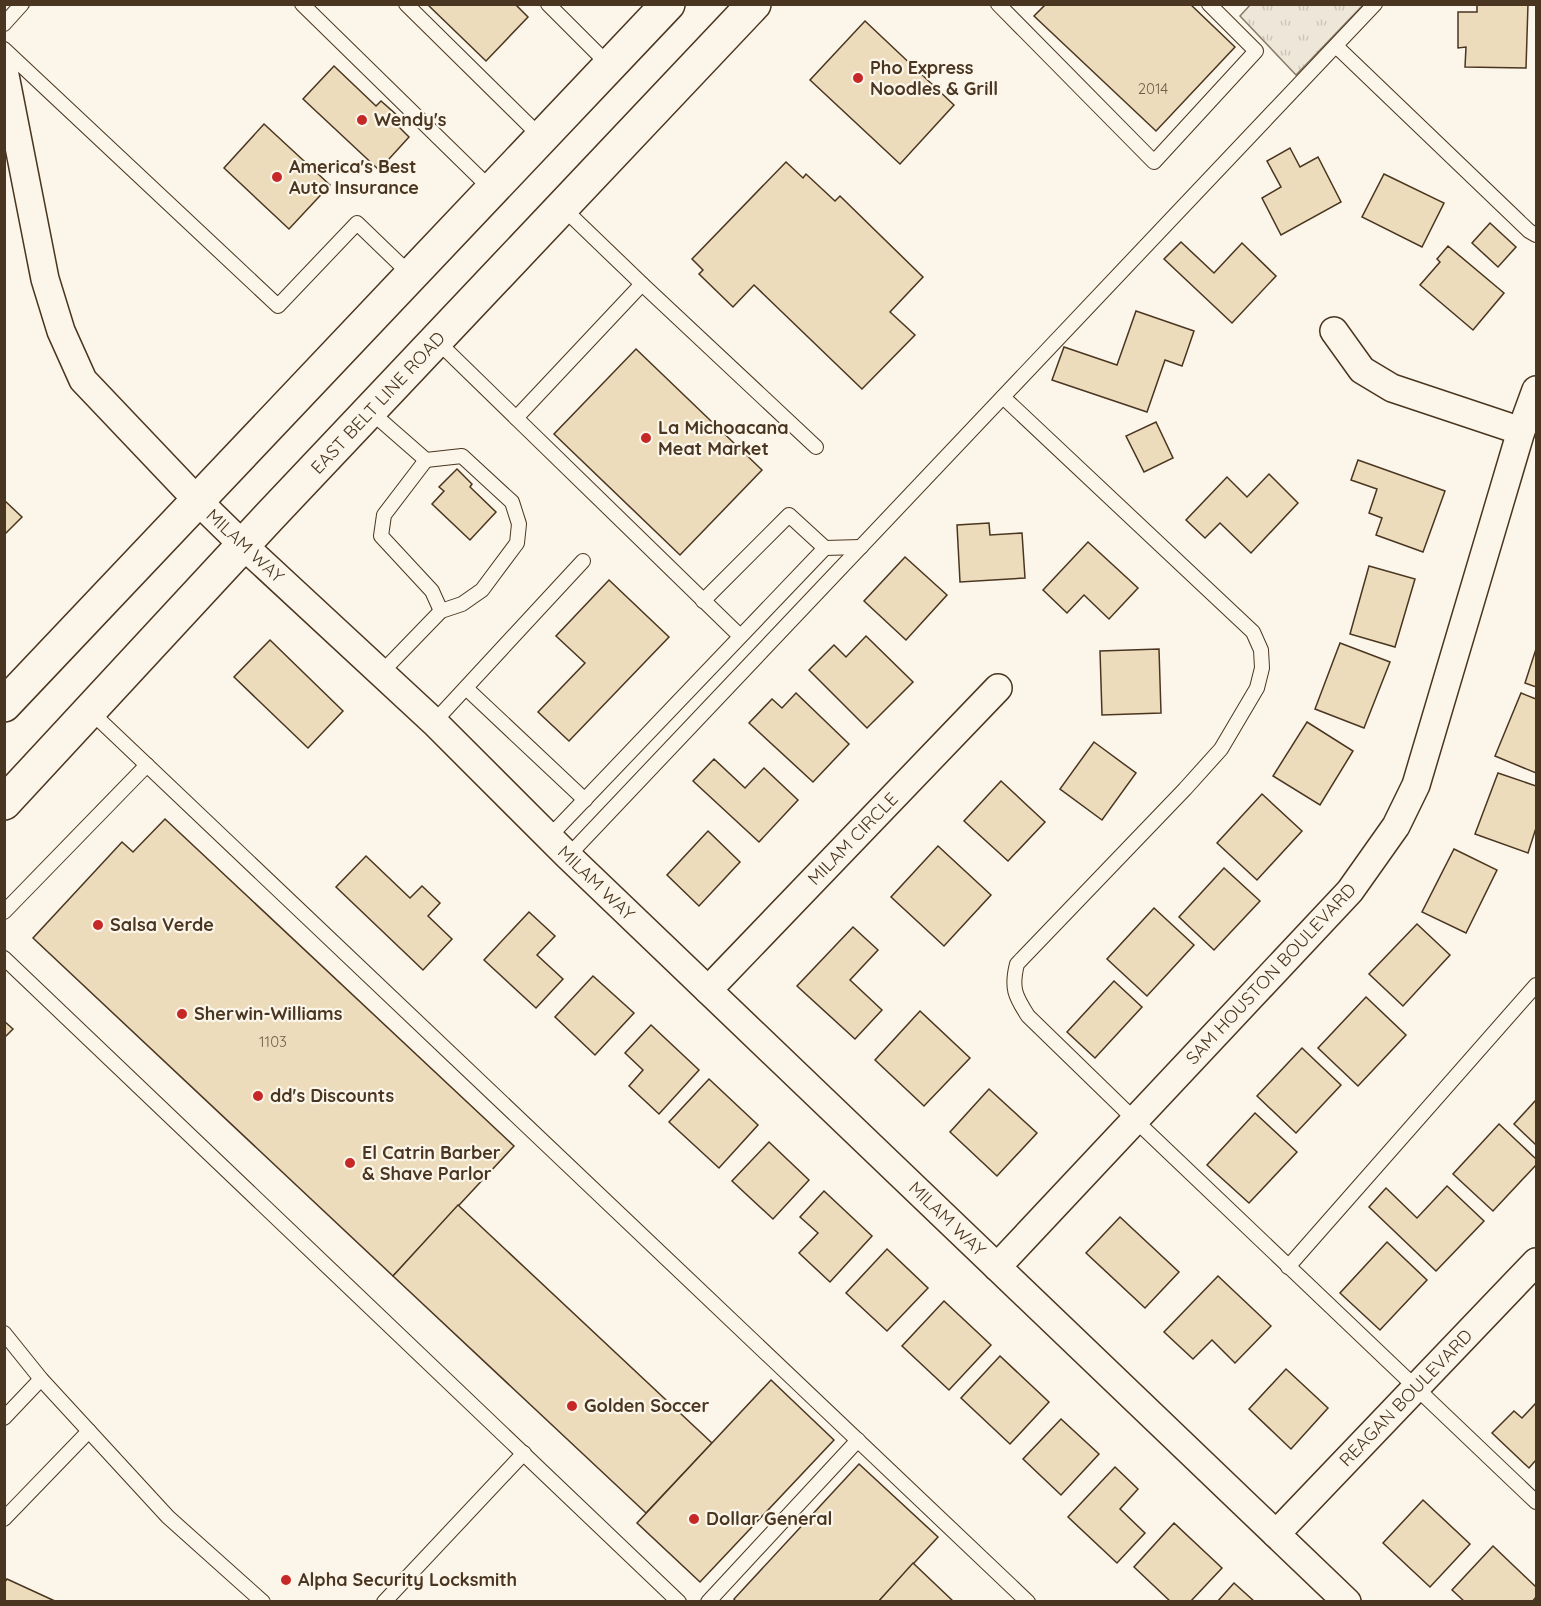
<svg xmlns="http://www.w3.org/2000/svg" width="1541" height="1606" font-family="Quicksand,sans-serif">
	<defs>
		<pattern id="grass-tufts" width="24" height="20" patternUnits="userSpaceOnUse" patternTransform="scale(1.5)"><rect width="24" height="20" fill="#ede6d9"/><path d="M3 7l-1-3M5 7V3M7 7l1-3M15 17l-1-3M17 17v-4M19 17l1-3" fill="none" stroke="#cdc6ba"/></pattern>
	</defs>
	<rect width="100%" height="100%" fill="#fbf6e9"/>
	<!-- grass -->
	<polygon fill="url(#grass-tufts)" stroke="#887966" stroke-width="1.5" points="1251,4 1363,4 1363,5 1296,75 1240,16"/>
	<!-- building -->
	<g fill="#ecdcbc" stroke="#4a3520" stroke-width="1.5">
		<polygon points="427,4 515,4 528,17 486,61"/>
		<polygon points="1046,4 1190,4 1235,47 1156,131 1034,16"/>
		<polygon points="1477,4 1528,4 1526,68 1465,67 1466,47 1458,48 1458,12 1477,12"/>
		<polygon points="865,21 954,105 900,164 810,80"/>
		<polygon points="334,66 376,106 381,101 399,117 395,123 409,137 379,170 303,99"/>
		<polygon points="264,124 330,185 289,229 224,168"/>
		<polygon points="1290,148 1300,167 1318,157 1341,202 1281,235 1262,198 1281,187 1267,161"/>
		<polygon points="786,162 803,178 806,174 835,201 840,196 923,277 890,312 915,335 862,389 754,285 733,307 699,274 703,270 692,259"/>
		<polygon points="1384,174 1444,203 1422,247 1362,217"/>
		<polygon points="1490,223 1516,247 1498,267 1472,243"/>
		<polygon points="1181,242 1214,273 1242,243 1276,276 1232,323 1164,259"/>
		<polygon points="1448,246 1504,293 1473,330 1420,285 1440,262 1437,259"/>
		<polygon points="1136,311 1194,331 1182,366 1165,360 1147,412 1052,380 1064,347 1117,365"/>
		<polygon points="636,349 762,470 680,555 554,434"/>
		<polygon points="1156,422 1173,458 1144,472 1126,436"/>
		<polygon points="1358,460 1445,491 1423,552 1376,535 1382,518 1369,513 1377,489 1351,480"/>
		<polygon points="457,469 472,484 470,487 496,512 470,540 432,504 444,491 439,487"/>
		<polygon points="1269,474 1298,503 1251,553 1220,523 1205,538 1186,520 1227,477 1247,497"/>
		<polygon points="4,500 22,517 4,535"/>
		<polygon points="989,523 990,535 1022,533 1025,578 960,582 957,525"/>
		<polygon points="1088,542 1138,588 1109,619 1084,595 1067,613 1043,590"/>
		<polygon points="905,557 947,595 906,640 864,601"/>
		<polygon points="1369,566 1415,579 1395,647 1350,634"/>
		<polygon points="609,580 669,637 569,741 538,712 585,663 556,636"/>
		<polygon points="866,636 913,682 867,728 809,670 834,645 846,657"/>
		<polygon points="270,640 343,711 308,748 234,677"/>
		<polygon points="1340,643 1390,662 1364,728 1315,709"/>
		<polygon points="1159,649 1161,713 1102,715 1100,651"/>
		<polygon points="1536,649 1536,687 1525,683"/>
		<polygon points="796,693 849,744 813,782 749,723 772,699 782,708"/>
		<polygon points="1521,693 1536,699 1536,773 1495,756"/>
		<polygon points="1307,722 1353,751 1320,805 1273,776"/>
		<polygon points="1094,742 1136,773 1102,820 1060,789"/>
		<polygon points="714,759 745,788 764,768 798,800 759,842 693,781"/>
		<polygon points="1498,773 1536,786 1536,828 1528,853 1475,834"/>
		<polygon points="1001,781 1045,822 1008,861 964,821"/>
		<polygon points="1262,794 1302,831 1257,880 1217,843"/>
		<polygon points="165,819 514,1146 393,1276 33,938 122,842 133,852"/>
		<polygon points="708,831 740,862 699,906 667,875"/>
		<polygon points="938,846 991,895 944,946 891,897"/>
		<polygon points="1454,849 1497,870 1466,933 1422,912"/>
		<polygon points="366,856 410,898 422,886 440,903 428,916 452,939 423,970 336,887"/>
		<polygon points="1224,868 1260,901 1214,950 1179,917"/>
		<polygon points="1154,908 1194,945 1147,996 1107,959"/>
		<polygon points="529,912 555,936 537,955 563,979 536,1008 484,960"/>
		<polygon points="1417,924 1450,955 1403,1006 1369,974"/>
		<polygon points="853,927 878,950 850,980 882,1010 855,1039 797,986"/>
		<polygon points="593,976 634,1013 595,1055 555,1017"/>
		<polygon points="1114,981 1142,1007 1095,1058 1067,1032"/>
		<polygon points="1366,997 1406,1035 1358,1086 1318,1048"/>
		<polygon points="920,1011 970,1058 924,1106 875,1060"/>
		<polygon points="4,1021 13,1029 4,1038"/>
		<polygon points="651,1025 699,1070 659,1114 629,1086 643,1070 625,1053"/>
		<polygon points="1302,1048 1341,1085 1296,1133 1257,1096"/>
		<polygon points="709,1079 758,1125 719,1168 669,1122"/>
		<polygon points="989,1089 1037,1133 997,1176 950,1132"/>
		<polygon points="1536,1100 1536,1145 1514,1124"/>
		<polygon points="1255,1113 1297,1152 1249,1203 1207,1165"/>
		<polygon points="1499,1124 1536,1159 1536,1165 1493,1211 1453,1174"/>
		<polygon points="769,1142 809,1180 773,1219 732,1181"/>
		<polygon points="1447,1186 1484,1221 1436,1271 1369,1207 1386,1188 1417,1218"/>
		<polygon points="824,1191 872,1236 830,1282 799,1253 818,1233 800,1217"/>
		<polygon points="458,1205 712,1443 646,1513 393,1276"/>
		<polygon points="1120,1217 1179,1272 1145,1308 1086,1253"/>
		<polygon points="1387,1242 1427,1280 1380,1330 1340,1293"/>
		<polygon points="887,1249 928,1288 887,1331 846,1293"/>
		<polygon points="1218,1276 1271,1326 1235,1363 1212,1340 1193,1359 1164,1332"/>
		<polygon points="944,1301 991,1345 949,1390 902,1346"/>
		<polygon points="1000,1356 1049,1402 1010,1444 961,1398"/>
		<polygon points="1286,1369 1328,1408 1291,1449 1249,1409"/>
		<polygon points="771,1380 834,1440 700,1582 637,1523"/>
		<polygon points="1536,1403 1536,1460 1529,1468 1492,1433 1514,1411 1522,1418"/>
		<polygon points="1061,1419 1099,1454 1061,1495 1023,1459"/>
		<polygon points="859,1464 938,1537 878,1602 736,1602 734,1599"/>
		<polygon points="1115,1467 1138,1489 1120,1509 1145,1533 1117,1563 1068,1517"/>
		<polygon points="1423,1500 1470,1544 1430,1587 1383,1543"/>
		<polygon points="1174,1523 1222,1568 1190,1602 1171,1602 1134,1567"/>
		<polygon points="1493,1546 1536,1587 1536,1597 1532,1602 1465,1602 1452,1590"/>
		<polygon points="913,1563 954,1602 878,1602"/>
		<polygon points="7,1579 57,1602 4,1602 4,1583"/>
		<polygon points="1234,1583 1255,1602 1217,1602"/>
	</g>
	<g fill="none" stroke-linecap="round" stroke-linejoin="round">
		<!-- service casing -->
		<g stroke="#4a3520" stroke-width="16">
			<g id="service">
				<polyline points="302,4 492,190"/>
				<polyline points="406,4 542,138"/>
				<polyline points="548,4 610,66"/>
				<polyline points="998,4 1154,162 1256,51 1209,4"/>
				<polyline points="4,24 22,4"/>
				<polyline points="1336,46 1529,231 1536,235"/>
				<polyline points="4,49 278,306 357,223 411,275"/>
				<polyline points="642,284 816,447"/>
				<polyline points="436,340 740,636"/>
				<path d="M 1003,397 L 1253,632 L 1261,650 L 1262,668 L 1257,688 L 1221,749 L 1185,789 L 1017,964 C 1011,988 1015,996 1028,1016 L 1135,1120 L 1536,1502"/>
				<polyline points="370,411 426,460 462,456 512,502 519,524 517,543 482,590 462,604 441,611 381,673"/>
				<polyline points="516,418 642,284 562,207"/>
				<polyline points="426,460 384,515 381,536 432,591 441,611"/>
				<polyline points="703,601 789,515 825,548"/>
				<polyline points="466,688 585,800"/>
				<polyline points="90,711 1028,1602"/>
				<polyline points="434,722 583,561"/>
				<polyline points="549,837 825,548 861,547"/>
				<polyline points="568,856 1375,4"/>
				<polyline points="4,912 147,765"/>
				<polyline points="4,958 679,1602"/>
				<polyline points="1288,1267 1536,985"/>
				<polyline points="4,1333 41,1379 168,1517 263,1602"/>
				<polyline points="4,1418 41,1379"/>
				<polyline points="4,1519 89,1431"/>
				<polyline points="384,1602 524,1453"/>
				<polyline points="708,1602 858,1440"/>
			</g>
		</g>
		<!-- minor casing -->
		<g stroke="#4a3520" stroke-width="30">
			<g id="minor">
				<polyline points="4,70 45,279 61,331 83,380 198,501 243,545 434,722 568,856 1347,1602"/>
				<polyline points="1334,331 1362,370 1392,388 1521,431"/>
				<polyline points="708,990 998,688"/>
				<polyline points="997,1267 1350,891 1396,826 1416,785 1521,431 1536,390"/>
				<polyline points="1276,1534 1536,1262"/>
			</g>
		</g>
		<!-- primary casing -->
		<g stroke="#4a3520" stroke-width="36">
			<g id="primary">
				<polyline points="4,705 668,4"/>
				<polyline points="4,803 269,517 754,4"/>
			</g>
		</g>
		<!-- service -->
		<use href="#service" stroke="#fbf6e9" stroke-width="14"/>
		<!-- minor -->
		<use href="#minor" stroke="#fbf6e9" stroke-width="27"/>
		<!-- primary -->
		<use href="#primary" stroke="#fbf6e9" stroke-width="33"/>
	</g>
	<!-- markers -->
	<g fill="#c62828" stroke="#fbf6e9" stroke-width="2">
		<circle cx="858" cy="78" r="6"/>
		<circle cx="362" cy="120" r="6"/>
		<circle cx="277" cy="177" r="6"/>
		<circle cx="646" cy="438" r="6"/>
		<circle cx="98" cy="925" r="6"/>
		<circle cx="182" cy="1014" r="6"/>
		<circle cx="258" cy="1096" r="6"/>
		<circle cx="350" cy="1163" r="6"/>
		<circle cx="572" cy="1406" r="6"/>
		<circle cx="694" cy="1519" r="6"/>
		<circle cx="286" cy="1580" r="6"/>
	</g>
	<g text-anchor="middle" stroke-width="4.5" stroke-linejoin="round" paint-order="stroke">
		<!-- number labels -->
		<g font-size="15" fill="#725f47">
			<text x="1153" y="94">2014</text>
			<text x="273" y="1047">1103</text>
		</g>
		<!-- poi labels -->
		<g font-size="18" font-weight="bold" fill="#4a3520" stroke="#fbf6e9" text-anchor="start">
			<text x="870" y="74">Pho Express<tspan x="870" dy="21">Noodles &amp; Grill</tspan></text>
			<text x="374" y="126">Wendy's</text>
			<text x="289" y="173">America's Best<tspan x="289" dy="21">Auto Insurance</tspan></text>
			<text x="658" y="434">La Michoacana<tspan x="658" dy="21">Meat Market</tspan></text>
			<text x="110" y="931">Salsa Verde</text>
			<text x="194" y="1020">Sherwin-Williams</text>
			<text x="270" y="1102">dd's Discounts</text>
			<text x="362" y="1159">El Catrin Barber<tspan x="362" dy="21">&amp; Shave Parlor</tspan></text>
			<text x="584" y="1412">Golden Soccer</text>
			<text x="706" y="1525">Dollar General</text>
			<text x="298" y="1586">Alpha Security Locksmith</text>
		</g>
		<!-- street labels -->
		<g font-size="18" fill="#4a3520" stroke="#fbf6e9">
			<text transform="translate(378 403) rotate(-47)" y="6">EAST BELT LINE ROAD</text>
			<text transform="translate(245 546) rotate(43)" y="6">MILAM WAY</text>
			<text transform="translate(853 839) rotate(-46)" y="6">MILAM CIRCLE</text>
			<text transform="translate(596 883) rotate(44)" y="6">MILAM WAY</text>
			<text transform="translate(1271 974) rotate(-47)" y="6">SAM HOUSTON BOULEVARD</text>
			<text transform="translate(947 1219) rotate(44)" y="6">MILAM WAY</text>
			<text transform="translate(1406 1398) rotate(-46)" y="6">REAGAN BOULEVARD</text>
		</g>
	</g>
	<!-- border -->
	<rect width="1541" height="1606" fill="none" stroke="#4a3520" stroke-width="12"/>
</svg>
